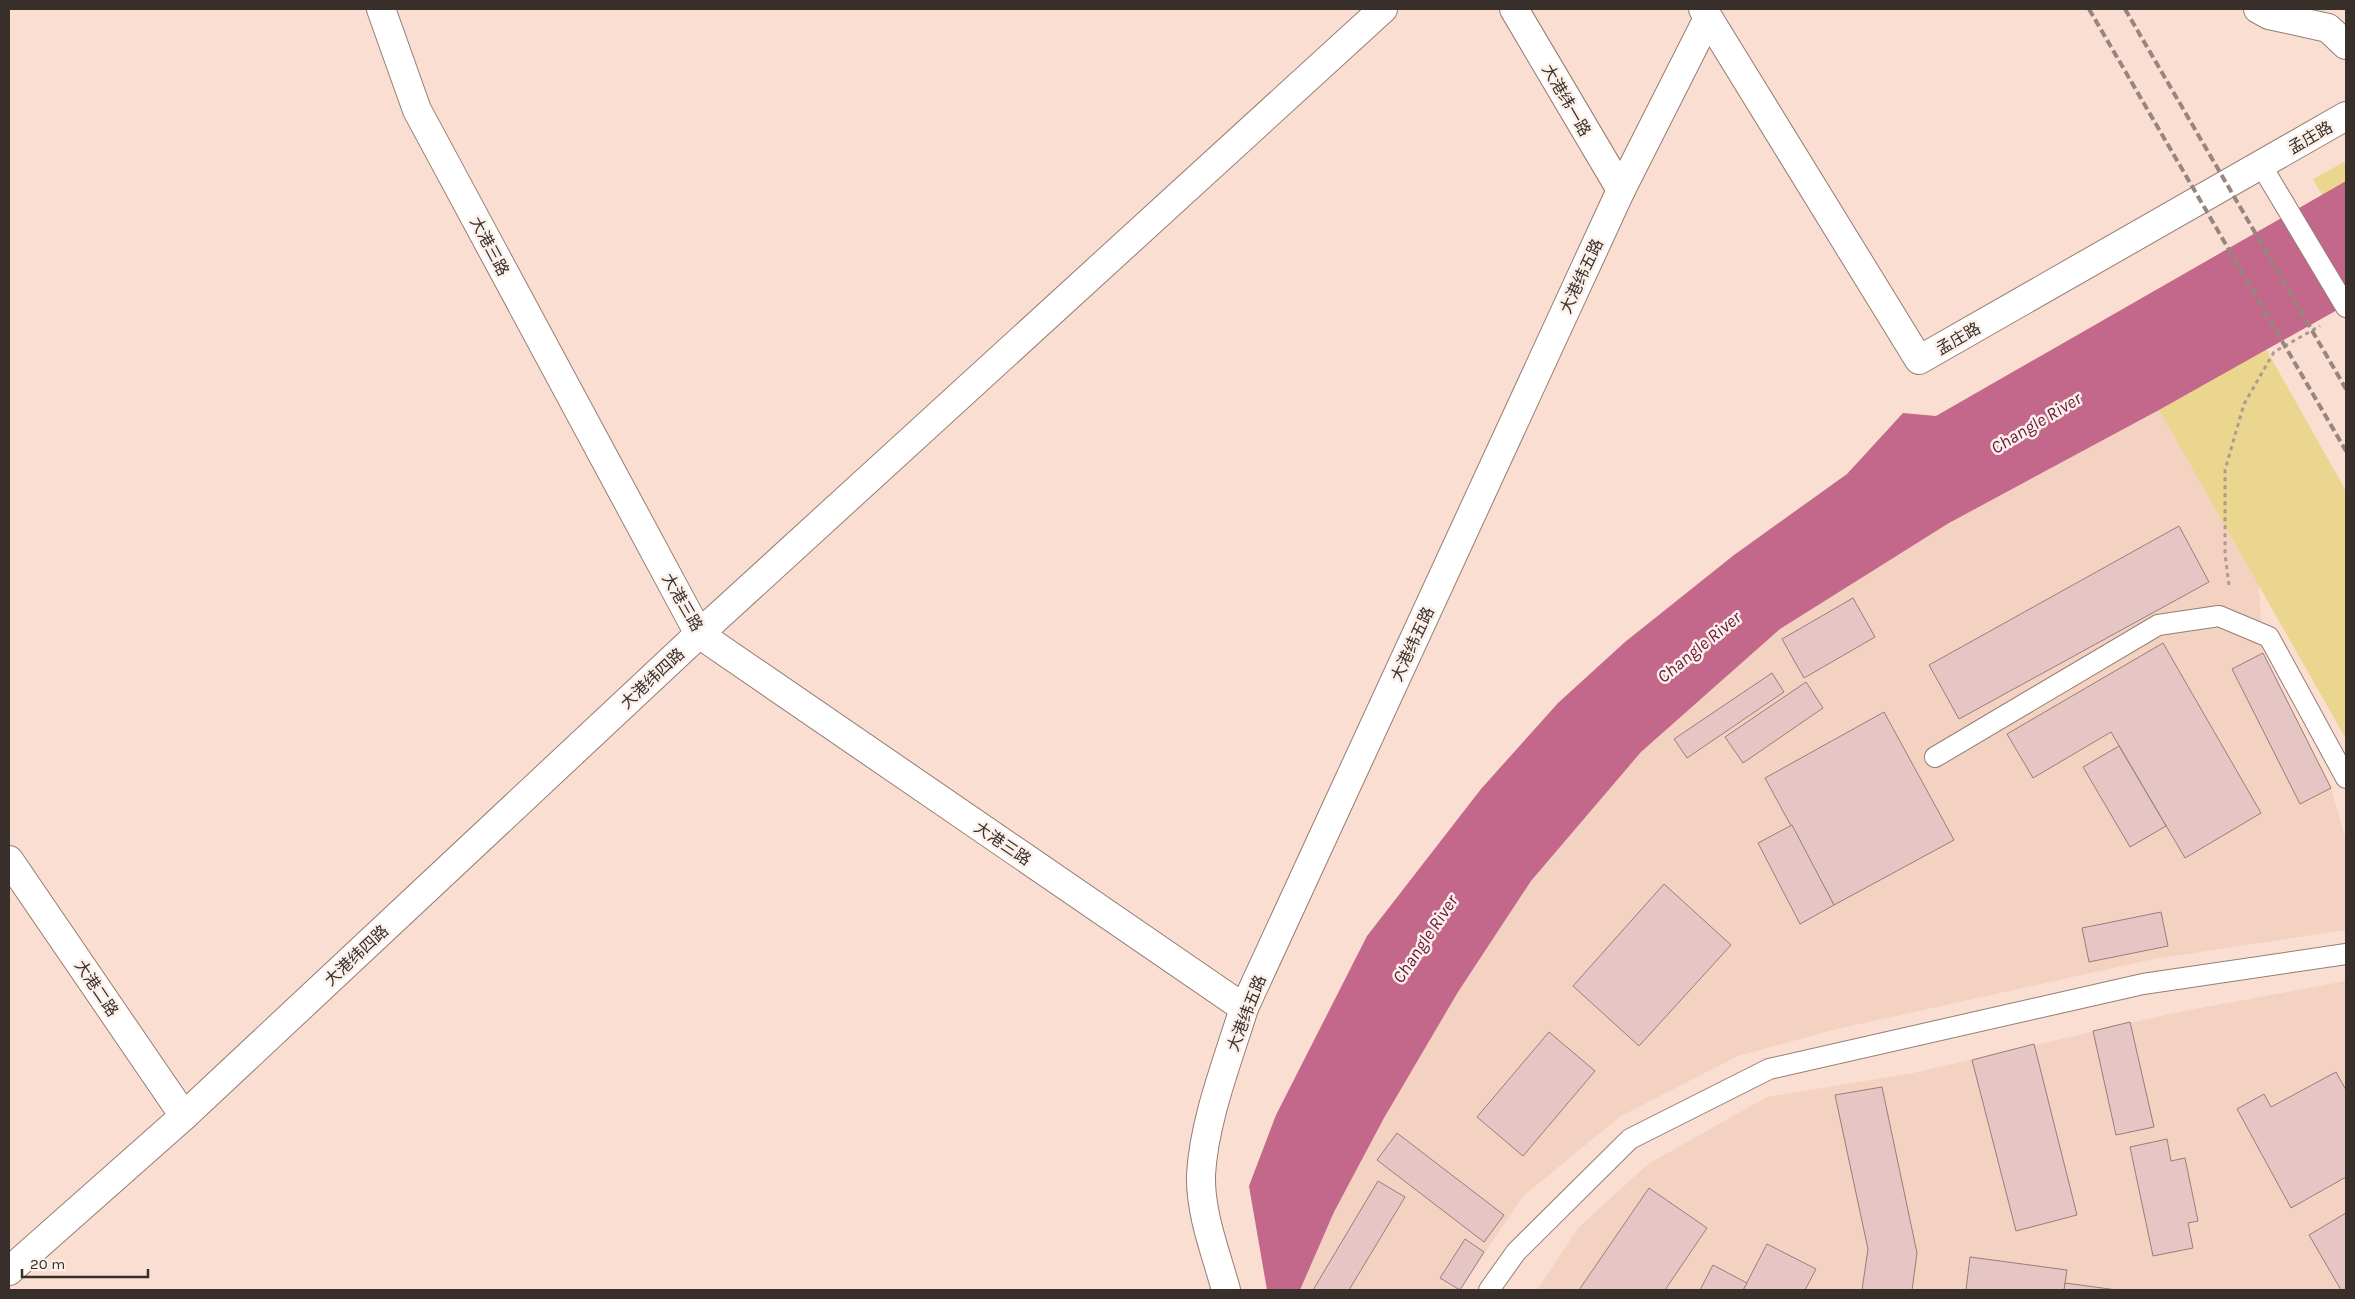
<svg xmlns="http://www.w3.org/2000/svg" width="2355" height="1299" font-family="Karla,'Noto Sans SC',sans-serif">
	<rect width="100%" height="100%" fill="#faded2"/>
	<!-- built -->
	<g fill="#f4d2c2">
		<polygon points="2159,410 2259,585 2263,654 2331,788 2346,840 2346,930 2154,959 1837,1029 1738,1056 1621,1116 1523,1196 1460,1290 1300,1290 1334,1212 1384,1118 1458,992 1531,881 1641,752 1780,629 1949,523"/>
		<polygon points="2346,981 2346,1290 2064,1290 2066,1271 1970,1258 1966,1290 1537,1290 1578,1228 1648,1164 1767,1097 1913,1073 2174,1013"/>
	</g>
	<!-- green -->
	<g fill="#ead68f">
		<polygon points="2346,161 2346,181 2322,195 2313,179"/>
		<polygon points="2266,349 2346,491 2346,739 2159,410"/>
	</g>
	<!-- water -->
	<polygon fill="#c3688a" points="2346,181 2346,305 2159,410 1949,523 1780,629 1641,752 1531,881 1458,992 1384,1118 1334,1212 1300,1290 1267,1290 1249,1186 1276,1115 1367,936 1481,789 1558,703 1625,642 1734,555 1847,474 1903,413 1936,416"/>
	<!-- building -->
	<g fill="#e5c6c4" stroke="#997d7b">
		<polygon points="2179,526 2209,582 1959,719 1929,665"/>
		<polygon points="1853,598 1875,637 1804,678 1782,639"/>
		<polygon points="2163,643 2261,813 2185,858 2111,732 2033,778 2007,734"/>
		<polygon points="2263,653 2331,788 2300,804 2232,669"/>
		<polygon points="1772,673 1784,692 1687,758 1674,739"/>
		<polygon points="1806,682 1823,708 1743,763 1725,737"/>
		<polygon points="1884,712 1954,840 1834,905 1765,778"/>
		<polygon points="2119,746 2166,826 2130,847 2083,767"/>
		<polygon points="1792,825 1834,905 1800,924 1758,843"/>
		<polygon points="1664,884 1731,945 1639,1046 1573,986"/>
		<polygon points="2161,912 2168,946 2089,962 2082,928"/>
		<polygon points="2130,1022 2154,1127 2116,1135 2093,1031"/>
		<polygon points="1549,1032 1595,1071 1523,1156 1477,1117"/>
		<polygon points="2034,1044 2077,1215 2016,1231 1972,1060"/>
		<polygon points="2336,1072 2346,1090 2346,1177 2291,1208 2237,1109 2264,1094 2271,1107"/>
		<polygon points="1882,1087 1917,1253 1912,1290 1862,1290 1868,1249 1835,1095"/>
		<polygon points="1397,1133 1504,1215 1484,1242 1377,1160"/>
		<polygon points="2167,1139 2171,1161 2185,1158 2198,1221 2188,1223 2193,1248 2153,1256 2130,1147"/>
		<polygon points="1378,1181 1405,1197 1349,1290 1313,1290"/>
		<polygon points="1649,1188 1707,1228 1665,1290 1579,1290"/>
		<polygon points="2346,1213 2346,1290 2341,1290 2309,1235"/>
		<polygon points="1465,1239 1484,1252 1460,1290 1440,1278"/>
		<polygon points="1767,1244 1816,1269 1805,1290 1743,1290"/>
		<polygon points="1970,1257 2067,1270 2064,1290 1966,1290"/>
		<polygon points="1713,1265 1747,1283 1743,1290 1700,1290"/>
		<polygon points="2065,1283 2117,1290 2064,1290"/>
	</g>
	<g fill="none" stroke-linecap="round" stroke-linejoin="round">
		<!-- lane casing -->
		<g stroke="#967d72" stroke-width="22">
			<g id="lane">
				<polyline points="2261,165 2346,307"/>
				<polyline points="1935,757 2158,625 2219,616 2269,637 2346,778"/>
				<polyline points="1489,1290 1516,1252 1630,1139 1769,1069 2143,984 2346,954"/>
			</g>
		</g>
		<!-- street casing -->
		<g stroke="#967d72" stroke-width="30">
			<g id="street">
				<polyline points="381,9 417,110 699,634 1244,1008"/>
				<polyline points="1514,9 1621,190"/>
				<polyline points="1703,9 1919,360 2346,116"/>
				<polyline points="2258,9 2269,15 2328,28 2346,45"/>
				<polyline points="9,860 184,1116"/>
				<polyline points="9,1271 184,1116 699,634 1383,9"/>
			</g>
		</g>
		<!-- secondary casing -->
		<g stroke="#967d72" stroke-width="30">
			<path id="secondary" d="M 1226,1290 C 1216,1253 1200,1214 1201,1175 C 1204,1120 1228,1060 1244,1008 L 1621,190 L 1708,18"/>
		</g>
		<!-- path -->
		<polyline stroke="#af9a90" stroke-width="3" stroke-dasharray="4 4" stroke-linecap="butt" points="2229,585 2225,554 2225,470 2244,404 2274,352 2320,326"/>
		<!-- lane -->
		<use href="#lane" stroke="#fff" stroke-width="20"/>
		<!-- street -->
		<use href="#street" stroke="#fff" stroke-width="28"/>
		<!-- secondary -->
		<use href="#secondary" stroke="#fff" stroke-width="28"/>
		<!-- rail -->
		<g stroke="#98857d" stroke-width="4" stroke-dasharray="8 4" stroke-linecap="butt">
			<polyline points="2089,9 2346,451"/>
			<polyline points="2125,9 2346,389"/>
		</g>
	</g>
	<g text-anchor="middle" stroke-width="5" stroke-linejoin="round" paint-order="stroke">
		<!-- street labels -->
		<g font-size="16" fill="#392f2a" stroke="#fbf0ea">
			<text transform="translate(1567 100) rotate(60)" y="6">大港纬一路</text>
			<text transform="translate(2310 137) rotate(-30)" y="6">孟庄路</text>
			<text transform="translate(490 246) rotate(62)" y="6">大港三路</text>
			<text transform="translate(1581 276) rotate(-65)" y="6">大港纬五路</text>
			<text transform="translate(1958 338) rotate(-30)" y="6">孟庄路</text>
			<text transform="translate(683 602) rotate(60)" y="6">大港三路</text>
			<text transform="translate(1412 644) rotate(-65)" y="6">大港纬五路</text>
			<text transform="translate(652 678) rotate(-43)" y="6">大港纬四路</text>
			<text transform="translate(1003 843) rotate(34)" y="6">大港三路</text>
			<text transform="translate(356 955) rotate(-43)" y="6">大港纬四路</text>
			<text transform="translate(97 988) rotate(56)" y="6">大港二路</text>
			<text transform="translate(1246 1013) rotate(-69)" y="6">大港纬五路</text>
		</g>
		<!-- water labels -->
		<g font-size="18" font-style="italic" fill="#69153b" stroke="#fbf0ea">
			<text transform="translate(2036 423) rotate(-31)" y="6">Changle River</text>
			<text transform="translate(1699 647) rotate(-39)" y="6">Changle River</text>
			<text transform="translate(1425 939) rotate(-56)" y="6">Changle River</text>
		</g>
	</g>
	<!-- border -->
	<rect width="2355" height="1299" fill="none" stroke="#392f2a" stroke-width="20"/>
	<!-- scale -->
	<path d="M22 1269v8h126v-8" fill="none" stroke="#392f2a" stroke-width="2.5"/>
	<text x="30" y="1269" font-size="15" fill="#392f2a" stroke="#fbf0ea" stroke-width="4" paint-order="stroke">20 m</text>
</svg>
